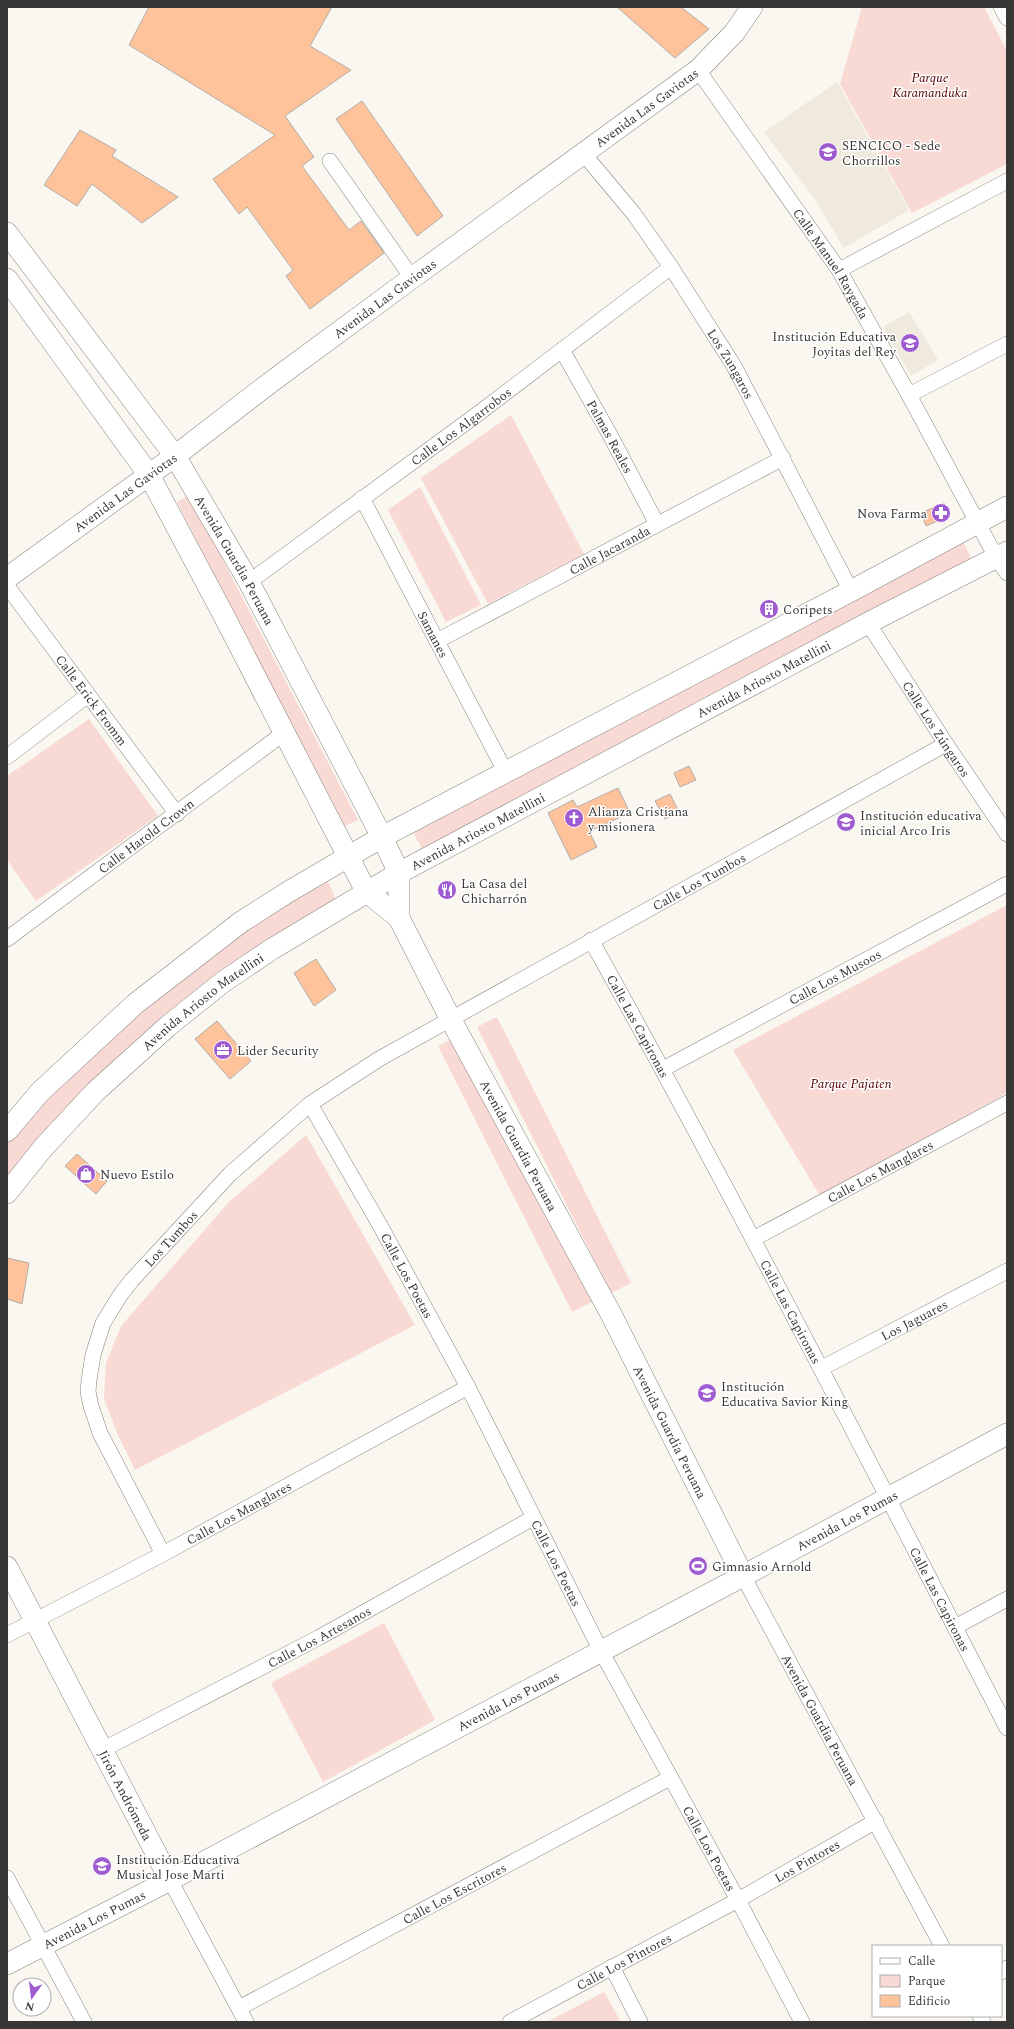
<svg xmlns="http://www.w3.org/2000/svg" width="1014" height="2029" font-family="Spectral,serif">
	<rect width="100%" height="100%" fill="#faf7f1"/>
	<!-- built -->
	<g fill="#f0e9de">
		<polygon points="837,82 909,210 844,248 814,198 764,132"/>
		<polygon points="909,312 938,360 911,376 883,327"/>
	</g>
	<!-- green -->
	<g fill="#f9d9d4">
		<polygon points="862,7 984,7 1007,51 1007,164 912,213 840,84"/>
		<polygon points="511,415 584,554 488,604 421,478"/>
		<polygon points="420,487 481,605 446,622 388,510"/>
		<polygon points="189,495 358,820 341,828 177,502"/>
		<polygon points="962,540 972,560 423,851 413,832"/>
		<polygon points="89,719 158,816 36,901 7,860 7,776"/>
		<polygon points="327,879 336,900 304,918 7,1180 7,1144 43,1102 95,1051 219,948"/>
		<polygon points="1007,905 1007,1093 820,1196 733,1050"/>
		<polygon points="497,1017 631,1283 611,1293 477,1027"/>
		<polygon points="458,1036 592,1302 572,1312 438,1046"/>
		<polygon points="306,1135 415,1325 135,1470 118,1435 104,1399 106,1363 121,1326 229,1202"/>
		<polygon points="384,1623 435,1720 323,1782 271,1683"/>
		<polygon points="604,1992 621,2022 547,2022"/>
	</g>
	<!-- building -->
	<g fill="#ffc39c" stroke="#b2ada9">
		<polygon points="149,7 332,7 310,46 351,70 285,116 314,157 302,166 349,230 361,221 384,253 310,309 286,276 293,270 247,207 239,214 213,179 275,135 129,45"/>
		<polygon points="617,7 681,7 709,29 675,58"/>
		<polygon points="362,101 443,216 417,236 336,119"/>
		<polygon points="80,130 116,150 112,156 178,197 142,223 92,184 77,206 44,185"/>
		<polygon points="944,503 949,516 926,526 921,513"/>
		<polygon points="689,766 696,780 680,787 674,773"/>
		<polygon points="618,788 630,813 589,831 597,847 571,860 548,813 573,800 577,807"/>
		<polygon points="670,794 679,812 665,819 655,801"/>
		<polygon points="316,959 336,990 314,1006 294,973"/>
		<polygon points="217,1021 251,1061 230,1079 195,1039"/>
		<polygon points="77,1154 107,1181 96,1194 65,1166"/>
		<polygon points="7,1258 29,1263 22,1304 7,1299"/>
	</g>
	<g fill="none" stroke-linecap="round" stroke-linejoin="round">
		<!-- street casing -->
		<g stroke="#86847f" stroke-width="16">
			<g id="street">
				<polyline points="1001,7 1007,18"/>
				<path id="s1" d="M 698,70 L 839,270 L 909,395 L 996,557 L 1007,573"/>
				<path id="s2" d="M 583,153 L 634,214 L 671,267 L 734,366 L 851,591"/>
				<polyline points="330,161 412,278"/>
				<polyline points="839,270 1007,181"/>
				<path id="s3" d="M 562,350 L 610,435 L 657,524"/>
				<polyline points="909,395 1007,344"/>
				<path id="s4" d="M 362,498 L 505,771"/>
				<path id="s5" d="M 249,582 L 479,413 L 671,267"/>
				<path id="s6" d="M 7,586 L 177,814"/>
				<path id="s7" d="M 868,623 L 946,744 L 1007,834"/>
				<path id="s8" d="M 437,641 L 783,458"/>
				<polyline points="7,757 88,695"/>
				<path id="s9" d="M 7,939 L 284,733"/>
				<path id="s10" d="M 591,940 C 736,1200 870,1464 1007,1728"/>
				<path id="s11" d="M 663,1069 L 1007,884"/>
				<path id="s12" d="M 310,1104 L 381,1227 L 468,1387 L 601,1651 L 738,1900 L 802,2022"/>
				<path id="s13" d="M 753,1239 L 1007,1103"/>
				<path id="s14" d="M 822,1368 L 1007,1271"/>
				<path id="s15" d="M 163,1554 L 100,1433 L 91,1406 L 88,1392 L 89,1380 L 93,1355 L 103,1323 L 121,1294 L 132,1280 L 230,1174 L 310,1104 L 379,1059 L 946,744"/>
				<path id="s16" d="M 743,1576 L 942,1946"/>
				<polyline points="955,1627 1007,1599"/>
				<path id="s17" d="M 7,1635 L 163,1554 L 468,1387"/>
				<path id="s18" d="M 102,1750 L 318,1638 L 533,1518"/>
				<polyline points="7,1878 84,2022"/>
				<polyline points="170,1880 246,2022"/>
				<polyline points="612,1967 640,2022"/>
				<polyline points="1001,1972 1007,1968"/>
				<path id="s19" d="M 239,2008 L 670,1778"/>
				<polyline points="980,2016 983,2022"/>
				<path id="s20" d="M 510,2022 L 738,1900 L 876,1821"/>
			</g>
		</g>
		<!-- secondary casing -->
		<g stroke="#86847f" stroke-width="22">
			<g id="secondary">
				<path id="s21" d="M 7,233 L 175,456 L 249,582 L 382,837 L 399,873 L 399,918"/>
				<path id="s22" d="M 7,279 L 149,475 L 223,614 L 366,891 L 399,918 L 451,1020 L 612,1316 L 743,1576"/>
				<path id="s23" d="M 7,578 L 175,456 L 271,382 L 412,278 L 698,70 L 734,33 L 752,7"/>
				<polyline points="7,1131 40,1092 135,1004 241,922 288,892 382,837 851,591 1007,507"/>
				<path id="s24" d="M 7,1193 L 43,1148 L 95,1092 L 168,1026 L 223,982 L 272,949 L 399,873 L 868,623 L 1007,552"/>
				<path id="s25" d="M 7,1567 L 170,1880"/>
				<path id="s26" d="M 7,1964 L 170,1880 L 743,1576 L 1007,1434"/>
			</g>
		</g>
		<!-- street -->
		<use href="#street" stroke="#fff" stroke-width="15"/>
		<!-- secondary -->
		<use href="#secondary" stroke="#fff" stroke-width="21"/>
	</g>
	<!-- icons -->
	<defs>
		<g id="university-disc" transform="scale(1)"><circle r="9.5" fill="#9f5bd0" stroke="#fff"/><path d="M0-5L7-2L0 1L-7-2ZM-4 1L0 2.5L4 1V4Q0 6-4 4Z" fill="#fff"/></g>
		<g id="school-disc" transform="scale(1)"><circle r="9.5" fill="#9f5bd0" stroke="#fff"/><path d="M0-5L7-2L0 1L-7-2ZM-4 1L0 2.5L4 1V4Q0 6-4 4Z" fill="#fff"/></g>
		<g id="pharmacy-disc" transform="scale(1)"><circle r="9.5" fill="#9f5bd0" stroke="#fff"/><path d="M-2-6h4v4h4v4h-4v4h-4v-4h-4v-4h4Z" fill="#fff"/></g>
		<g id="building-disc" transform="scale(1)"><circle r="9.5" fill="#9f5bd0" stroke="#fff"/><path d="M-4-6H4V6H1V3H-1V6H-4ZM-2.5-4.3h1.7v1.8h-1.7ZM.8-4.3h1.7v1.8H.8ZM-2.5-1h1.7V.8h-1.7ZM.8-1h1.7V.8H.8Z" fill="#fff"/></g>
		<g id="church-disc" transform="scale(1)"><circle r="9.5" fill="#9f5bd0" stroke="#fff"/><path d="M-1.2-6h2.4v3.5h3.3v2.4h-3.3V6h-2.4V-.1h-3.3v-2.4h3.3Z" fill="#fff"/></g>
		<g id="restaurant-disc" transform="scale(1)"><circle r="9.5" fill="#9f5bd0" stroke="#fff"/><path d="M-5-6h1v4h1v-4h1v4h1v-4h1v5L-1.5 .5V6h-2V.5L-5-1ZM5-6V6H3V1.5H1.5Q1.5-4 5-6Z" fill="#fff"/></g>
		<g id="office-disc" transform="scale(1)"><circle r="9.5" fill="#9f5bd0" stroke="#fff"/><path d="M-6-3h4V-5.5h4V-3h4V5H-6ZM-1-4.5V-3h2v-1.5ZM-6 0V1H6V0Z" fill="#fff"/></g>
		<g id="shop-disc" transform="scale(1)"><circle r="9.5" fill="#9f5bd0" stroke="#fff"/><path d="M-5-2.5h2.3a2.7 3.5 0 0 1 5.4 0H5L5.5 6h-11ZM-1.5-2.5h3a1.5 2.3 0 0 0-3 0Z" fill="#fff"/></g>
		<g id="stadium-disc" transform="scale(1)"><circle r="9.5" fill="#9f5bd0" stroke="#fff"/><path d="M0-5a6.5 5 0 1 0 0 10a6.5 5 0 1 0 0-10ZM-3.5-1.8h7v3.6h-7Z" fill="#fff"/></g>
	</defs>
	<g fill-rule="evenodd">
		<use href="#university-disc" x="828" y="152"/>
		<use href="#school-disc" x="910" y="343"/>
		<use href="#pharmacy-disc" x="941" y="513"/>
		<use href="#building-disc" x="769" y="609"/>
		<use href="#church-disc" x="574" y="818"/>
		<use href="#school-disc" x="846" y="822"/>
		<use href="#restaurant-disc" x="447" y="890"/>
		<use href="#office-disc" x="223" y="1050"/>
		<use href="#shop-disc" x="86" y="1174"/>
		<use href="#school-disc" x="707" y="1393"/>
		<use href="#stadium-disc" x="698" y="1566"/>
		<use href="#school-disc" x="102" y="1866"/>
	</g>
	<g text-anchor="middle" stroke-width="3" stroke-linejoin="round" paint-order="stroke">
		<!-- park labels -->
		<g font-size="13" font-style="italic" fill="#570103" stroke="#fff">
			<text x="930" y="82">Parque<tspan x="930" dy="15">Karamanduka</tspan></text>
			<text x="851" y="1088">Parque Pajaten</text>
		</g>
		<!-- street labels -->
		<g font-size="13" fill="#383735" stroke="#fff">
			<text dy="5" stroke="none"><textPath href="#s23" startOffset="794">Avenida Las Gaviotas</textPath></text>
			<text dy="5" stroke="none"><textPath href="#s1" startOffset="235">Calle Manuel Raygada</textPath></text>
			<text dy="5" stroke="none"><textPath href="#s23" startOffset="470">Avenida Las Gaviotas</textPath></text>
			<text dy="5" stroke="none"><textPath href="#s2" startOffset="258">Los Zungaros</textPath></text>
			<text dy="5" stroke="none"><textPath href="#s5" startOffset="263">Calle Los Algarrobos</textPath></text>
			<text dy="5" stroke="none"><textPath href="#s3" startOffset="99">Palmas Reales</textPath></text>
			<text dy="5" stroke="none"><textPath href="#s23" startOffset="146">Avenida Las Gaviotas</textPath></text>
			<text dy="5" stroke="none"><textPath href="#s8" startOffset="195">Calle Jacaranda</textPath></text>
			<text dy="5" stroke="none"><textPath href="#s21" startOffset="399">Avenida Guardia Peruana</textPath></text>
			<text dy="5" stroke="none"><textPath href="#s4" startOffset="154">Samanes</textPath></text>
			<text dy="5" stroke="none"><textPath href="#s24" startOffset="923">Avenida Ariosto Matellini</textPath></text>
			<text dy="5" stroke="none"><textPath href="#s6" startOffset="142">Calle Erick Fromm</textPath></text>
			<text dy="5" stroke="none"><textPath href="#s7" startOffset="126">Calle Los Zúngaros</textPath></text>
			<text dy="5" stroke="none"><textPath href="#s24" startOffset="599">Avenida Ariosto Matellini</textPath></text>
			<text dy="5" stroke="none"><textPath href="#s9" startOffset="173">Calle Harold Crown</textPath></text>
			<text dy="5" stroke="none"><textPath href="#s15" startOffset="1001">Calle Los Tumbos</textPath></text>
			<text dy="5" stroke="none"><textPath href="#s11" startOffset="195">Calle Los Musoos</textPath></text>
			<text dy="5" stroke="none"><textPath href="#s24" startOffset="275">Avenida Ariosto Matellini</textPath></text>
			<text dy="5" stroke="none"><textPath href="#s10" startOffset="98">Calle Las Capironas</textPath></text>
			<text dy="5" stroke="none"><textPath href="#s22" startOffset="1011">Avenida Guardia Peruana</textPath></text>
			<text dy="5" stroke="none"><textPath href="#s13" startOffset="144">Calle Los Manglares</textPath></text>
			<text dy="5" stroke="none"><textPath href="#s15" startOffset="359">Los Tumbos</textPath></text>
			<text dy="5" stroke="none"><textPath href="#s12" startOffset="197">Calle Los Poetas</textPath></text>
			<text dy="5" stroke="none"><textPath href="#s10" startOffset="422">Calle Las Capironas</textPath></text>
			<text dy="5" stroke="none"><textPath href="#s14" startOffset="104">Los Jaguares</textPath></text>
			<text dy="5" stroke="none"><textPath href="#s22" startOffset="1335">Avenida Guardia Peruana</textPath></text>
			<text dy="5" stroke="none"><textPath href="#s17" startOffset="262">Calle Los Manglares</textPath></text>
			<text dy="5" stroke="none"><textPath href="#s26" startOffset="950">Avenida Los Pumas</textPath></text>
			<text dy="5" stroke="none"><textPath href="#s12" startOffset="521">Calle Los Poetas</textPath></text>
			<text dy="5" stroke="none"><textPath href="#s10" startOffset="746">Calle Las Capironas</textPath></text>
			<text dy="5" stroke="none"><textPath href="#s18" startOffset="245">Calle Los Artesanos</textPath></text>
			<text dy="5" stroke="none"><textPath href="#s26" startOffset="566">Avenida Los Pumas</textPath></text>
			<text dy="5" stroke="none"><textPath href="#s16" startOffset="163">Avenida Guardia Peruana</textPath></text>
			<text dy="5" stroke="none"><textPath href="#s25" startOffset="257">Jirón Andrómeda</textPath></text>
			<text dy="5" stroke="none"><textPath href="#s12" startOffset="845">Calle Los Poetas</textPath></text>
			<text dy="5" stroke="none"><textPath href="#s20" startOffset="338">Los Pintores</textPath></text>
			<text dy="5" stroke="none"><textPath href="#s19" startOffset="244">Calle Los Escritores</textPath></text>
			<text dy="5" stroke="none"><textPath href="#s26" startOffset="98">Avenida Los Pumas</textPath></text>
			<text dy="5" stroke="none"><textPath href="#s20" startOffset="129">Calle Los Pintores</textPath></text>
		</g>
		<!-- poi labels -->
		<g font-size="13" fill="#383735" stroke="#fff" text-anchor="start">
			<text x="842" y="150">SENCICO - Sede<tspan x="842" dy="15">Chorrillos</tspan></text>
			<text x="896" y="341" text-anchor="end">Institución Educativa<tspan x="896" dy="15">Joyitas del Rey</tspan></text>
			<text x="927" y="518" text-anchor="end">Nova Farma</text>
			<text x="783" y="614">Coripets</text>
			<text x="588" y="816">Alianza Cristiana<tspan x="588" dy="15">y misionera</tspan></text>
			<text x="860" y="820">Institución educativa<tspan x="860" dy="15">inicial Arco Iris</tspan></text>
			<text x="461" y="888">La Casa del<tspan x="461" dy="15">Chicharrón</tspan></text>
			<text x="237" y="1055">Lider Security</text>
			<text x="100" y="1179">Nuevo Estilo</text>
			<text x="721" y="1391">Institución<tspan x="721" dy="15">Educativa Savior King</tspan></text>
			<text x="712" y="1571">Gimnasio Arnold</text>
			<text x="116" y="1864">Institución Educativa<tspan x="116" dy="15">Musical Jose Marti</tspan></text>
		</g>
	</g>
	<!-- border -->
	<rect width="1014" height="2029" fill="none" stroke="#383735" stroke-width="16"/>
	<!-- legend -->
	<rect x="872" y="1945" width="130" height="72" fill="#ffffff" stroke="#afafae"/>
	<rect x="880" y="1958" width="20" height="6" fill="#ffffff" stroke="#afafae"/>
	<text x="908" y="1965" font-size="12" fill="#383735">Calle</text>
	<rect x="880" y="1975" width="20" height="12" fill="#f9d9d4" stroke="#afafae"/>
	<text x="908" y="1985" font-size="12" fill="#383735">Parque</text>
	<rect x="880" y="1995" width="20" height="12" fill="#ffc39c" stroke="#afafae"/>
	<text x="908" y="2005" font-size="12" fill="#383735">Edificio</text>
	<!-- north arrow -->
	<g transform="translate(32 1997) rotate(194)"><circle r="19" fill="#ffffff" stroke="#afafae"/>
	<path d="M0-3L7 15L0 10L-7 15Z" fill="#9f5bd0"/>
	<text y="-6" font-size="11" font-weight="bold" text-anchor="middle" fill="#383735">N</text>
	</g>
</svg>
